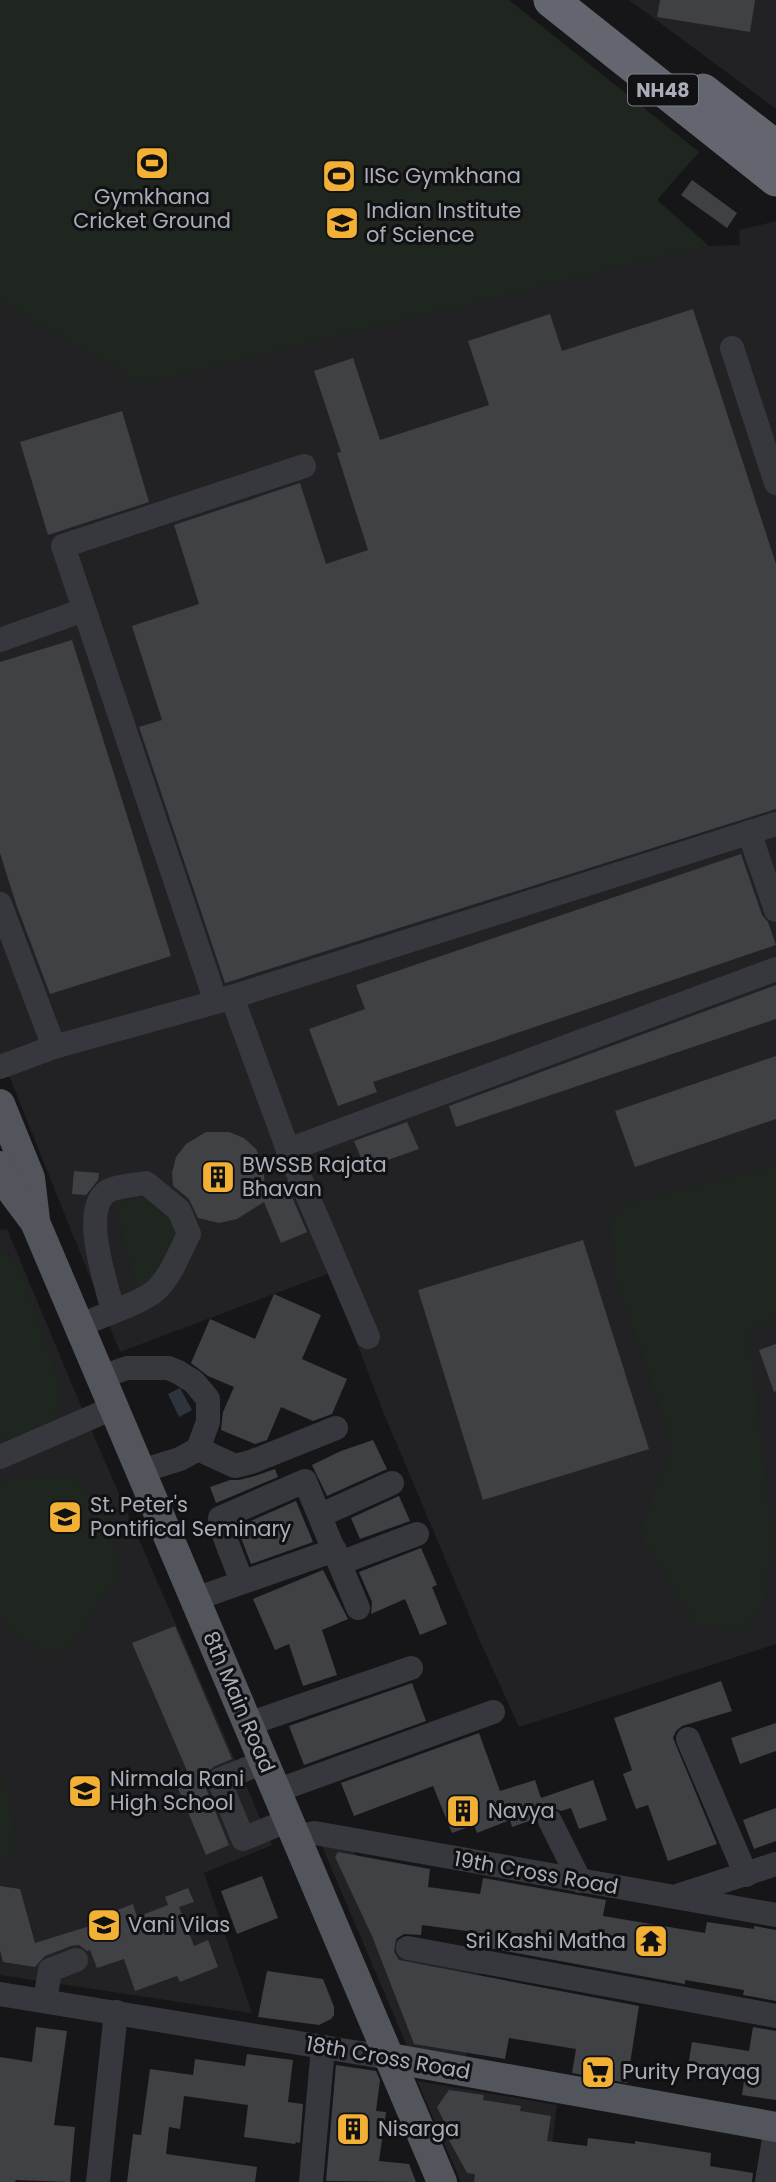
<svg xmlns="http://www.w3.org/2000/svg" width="776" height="2182" font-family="Poppins,sans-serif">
	<rect width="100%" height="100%" fill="#161618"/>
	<!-- built -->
	<g fill="#222225">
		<polygon points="0,0 509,0 699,152 657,200 709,246 740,245 739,230 776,221 776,1644 519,1727 480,1641 384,1414 330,1273 120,1352 0,1053"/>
		<polygon points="629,0 776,0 776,109"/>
		<polygon points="7,1229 86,1418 272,1845 204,1873 252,2013 0,1975 0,1230"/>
		<polygon points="319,1839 351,1845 386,1924 384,1936 482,1954 466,2057 407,2046"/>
		<polygon points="417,2081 557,2105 547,2182 461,2182"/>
	</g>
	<!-- green -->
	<g fill="#1e261f">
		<polygon points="0,0 509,0 699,152 657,200 709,246 142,384 0,301"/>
		<polygon points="776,1165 776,1319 749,1333 772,1535 765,1598 745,1632 696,1624 639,1534 672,1445 616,1278 610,1219 630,1203"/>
		<polygon points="144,1196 171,1216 179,1235 162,1271 137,1291 115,1203"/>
		<polygon points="0,1247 24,1274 63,1392 54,1420 27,1439 0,1440"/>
		<polygon points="73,1474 100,1504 120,1560 117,1582 102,1597 81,1633 66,1650 44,1652 16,1636 0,1615 0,1485 11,1479"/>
		<polygon points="0,1781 8,1787 16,1850 0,1861"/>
	</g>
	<!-- water -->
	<polygon fill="#2c353c" points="180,1388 192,1410 179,1417 168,1394"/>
	<!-- building -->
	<g fill="#404145">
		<polygon points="660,0 755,0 750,32 657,17"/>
		<polygon points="692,180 737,213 727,228 681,195"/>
		<polygon points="693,309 776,564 776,809 225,983 139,727 162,720 132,626 199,604 174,525 300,483 326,564 368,550 337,453 341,452 314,371 353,358 380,440 489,405 468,341 550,314 562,351"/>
		<polygon points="122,411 149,502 48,535 20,442"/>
		<polygon points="72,640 171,956 50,994 16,904 0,853 0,662"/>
		<polygon points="741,854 762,915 768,922 776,945 373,1082 377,1092 338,1106 309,1029 365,1009 356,985"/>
		<polygon points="776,985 776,1019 456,1127 449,1106"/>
		<polygon points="776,1056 776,1119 635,1167 615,1111"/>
		<polygon points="407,1122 419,1149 365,1168 354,1141"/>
		<polygon points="206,1132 229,1132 244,1138 256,1149 263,1164 266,1199 289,1190 307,1232 281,1243 264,1202 237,1219 219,1223 198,1218 189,1199 173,1186 172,1173 176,1157 186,1144"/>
		<polygon points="74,1171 99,1173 98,1180 86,1195 72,1194"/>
		<polygon points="583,1240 649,1449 483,1500 418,1290"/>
		<polygon points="274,1294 321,1315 302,1359 347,1379 332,1414 313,1421 281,1407 267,1440 255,1444 221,1430 223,1412 234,1387 208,1376 191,1363 210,1319 255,1339"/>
		<polygon points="776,1344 776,1391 774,1392 759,1350"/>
		<polygon points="373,1440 387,1469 327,1496 312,1465 341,1451"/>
		<polygon points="275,1469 278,1477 216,1503 210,1487 230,1480 239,1480 255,1476"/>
		<polygon points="399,1496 410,1521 360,1539 351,1518"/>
		<polygon points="296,1501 313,1542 251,1564 237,1527"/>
		<polygon points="421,1548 437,1585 432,1587 447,1624 420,1635 405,1599 371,1614 372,1602 359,1572"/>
		<polygon points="323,1570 348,1619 322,1630 337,1675 303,1686 289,1644 275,1650 253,1599"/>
		<polygon points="175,1626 232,1759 213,1767 204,1777 205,1786 229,1845 206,1855 177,1786 191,1780 132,1643"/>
		<polygon points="721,1681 732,1711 682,1726 676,1731 673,1738 717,1844 668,1861 648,1805 636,1809 623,1774 632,1770 614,1718"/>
		<polygon points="412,1683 426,1721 304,1765 289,1726"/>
		<polygon points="776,1723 776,1751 740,1764 731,1738"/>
		<polygon points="479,1733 500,1791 535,1780 541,1798 593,1780 607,1820 579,1829 571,1808 561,1811 550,1806 543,1808 535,1819 512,1827 510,1820 477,1833 474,1825 452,1833 433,1786 354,1816 341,1783"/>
		<polygon points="776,1808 776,1841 754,1849 743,1820"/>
		<polygon points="338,1852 430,1869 428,1887 480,1894 483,1878 606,1900 603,1916 705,1933 707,1922 754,1929 754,1926 776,1930 776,2001 743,1995 744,1990 685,1980 685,1984 472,1945 474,1932 422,1925 421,1935 404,1934 396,1939 394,1952 399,1960 639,2006 627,2083 572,2073 576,2049 509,2038 505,2059 414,2044 372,1936 335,1857"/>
		<polygon points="262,1876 278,1918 237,1934 221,1891"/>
		<polygon points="0,1886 20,1889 35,1943 93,1925 91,1920 133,1904 137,1917 168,1905 165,1897 188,1888 194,1902 179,1907 194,1946 208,1940 218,1967 180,1982 177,1976 135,1991 124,1959 97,1968 90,1950 87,1951 79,1945 71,1946 45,1956 35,1967 3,1962 0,1950"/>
		<polygon points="267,1971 323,1979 334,2007 334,2015 331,2019 319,2025 258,2017"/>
		<polygon points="36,2027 67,2031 54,2125 75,2127 70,2182 16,2180 15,2182 0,2182 0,2057 32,2062"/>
		<polygon points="753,2027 776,2031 776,2100 742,2095 744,2081 687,2072 692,2042 749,2051"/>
		<polygon points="247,2054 293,2060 288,2102 303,2104 300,2143 296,2142 295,2144 244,2137 248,2105 184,2096 180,2129 169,2127 166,2154 257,2167 255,2182 127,2182 133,2134 141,2135 150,2069 193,2075 195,2059 245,2066"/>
		<polygon points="336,2065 376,2071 380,2080 376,2111 386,2112 379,2161 409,2164 416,2182 326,2181"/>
		<polygon points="449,2090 484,2095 483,2100 521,2106 520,2111 551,2116 547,2141 587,2146 588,2138 635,2144 635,2141 711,2153 710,2166 753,2173 752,2182 474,2182 475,2174 467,2173 449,2140 453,2140 437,2107"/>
	</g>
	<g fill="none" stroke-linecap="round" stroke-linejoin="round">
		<!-- minor -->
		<g stroke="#37383d" stroke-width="24">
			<polyline points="732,348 776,483"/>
			<polyline points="0,640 84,610"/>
			<polyline points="749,832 776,910"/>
			<polyline points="0,904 54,1047"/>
			<polyline points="232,997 288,1150 776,969"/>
			<polyline points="216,1002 63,546 304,466"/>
			<polyline points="0,1067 54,1047 216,1002 776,824"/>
			<polyline points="288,1150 368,1337"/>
			<path d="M 79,1326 C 98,1317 141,1303 155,1291 C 171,1277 179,1253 189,1234 L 179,1210 L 146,1183 C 135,1185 117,1186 108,1191 C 79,1209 107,1285 113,1311"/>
			<polyline points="101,1377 127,1368 168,1368 178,1372 194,1382 208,1399 208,1422 198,1449 180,1459 141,1471"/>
			<polyline points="198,1449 235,1466 251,1462 336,1428"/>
			<polyline points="0,1457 113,1408"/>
			<polyline points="321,1515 392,1483"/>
			<polyline points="340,1563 417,1534"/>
			<polyline points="242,1582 220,1525 220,1518 305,1481 358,1608"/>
			<polyline points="195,1599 335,1550"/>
			<polyline points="248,1724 411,1668"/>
			<polyline points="688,1739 746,1875"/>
			<polyline points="264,1762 219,1780 243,1839 289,1820"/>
			<polyline points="276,1791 493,1712"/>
			<polyline points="550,1821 580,1881"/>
			<polyline points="296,1837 315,1833 776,1915"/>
			<polyline points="680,1895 776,1864"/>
			<polyline points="408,1948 776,2016"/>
			<polyline points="0,1994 390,2058"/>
			<polyline points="45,2001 50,1970 76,1960"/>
			<polyline points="98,2182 116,2012"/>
			<polyline points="311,2182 323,2047"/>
			<polyline points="767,2182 776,2127"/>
		</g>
		<!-- major -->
		<g stroke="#53555c" stroke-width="30">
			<polyline points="0,1104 30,1178 35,1220"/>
			<polyline points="0,1166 8,1186 35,1222 442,2182"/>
			<polyline points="390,2058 776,2127"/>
		</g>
		<!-- highway -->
		<g stroke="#63666e" stroke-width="35">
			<polyline points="551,0 776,179"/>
			<polyline points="703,91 776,148"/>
		</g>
	</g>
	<!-- icons -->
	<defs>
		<g id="stadium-square" transform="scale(1.75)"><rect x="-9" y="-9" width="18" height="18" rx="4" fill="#f2b134" stroke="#111113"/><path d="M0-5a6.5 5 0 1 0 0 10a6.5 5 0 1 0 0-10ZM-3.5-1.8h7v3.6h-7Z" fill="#111"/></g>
		<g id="university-square" transform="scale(1.75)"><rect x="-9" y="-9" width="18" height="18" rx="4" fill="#f2b134" stroke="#111113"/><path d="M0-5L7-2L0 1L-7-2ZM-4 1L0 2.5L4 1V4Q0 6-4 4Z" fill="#111"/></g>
		<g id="building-square" transform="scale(1.75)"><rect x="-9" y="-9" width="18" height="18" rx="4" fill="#f2b134" stroke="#111113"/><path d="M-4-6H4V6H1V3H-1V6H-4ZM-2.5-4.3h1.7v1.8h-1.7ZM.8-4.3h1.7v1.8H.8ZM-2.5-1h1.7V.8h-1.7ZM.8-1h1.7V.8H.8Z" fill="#111"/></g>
		<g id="school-square" transform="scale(1.75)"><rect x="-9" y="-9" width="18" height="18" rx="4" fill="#f2b134" stroke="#111113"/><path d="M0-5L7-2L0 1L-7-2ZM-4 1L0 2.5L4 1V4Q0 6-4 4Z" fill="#111"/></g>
		<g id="temple-square" transform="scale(1.75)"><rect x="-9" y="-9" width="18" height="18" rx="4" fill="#f2b134" stroke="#111113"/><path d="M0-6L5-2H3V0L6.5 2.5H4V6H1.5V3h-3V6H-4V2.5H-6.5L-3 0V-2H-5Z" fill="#111"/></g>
		<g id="supermarket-square" transform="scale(1.75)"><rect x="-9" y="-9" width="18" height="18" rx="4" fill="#f2b134" stroke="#111113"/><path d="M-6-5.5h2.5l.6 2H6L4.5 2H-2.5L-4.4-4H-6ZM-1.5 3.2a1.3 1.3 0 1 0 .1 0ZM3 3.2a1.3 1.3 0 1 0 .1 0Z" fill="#111"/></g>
	</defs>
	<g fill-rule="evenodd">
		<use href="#stadium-square" x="152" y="163"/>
		<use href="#stadium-square" x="339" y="176"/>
		<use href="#university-square" x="342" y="223"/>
		<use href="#building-square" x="218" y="1177"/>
		<use href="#university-square" x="65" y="1517"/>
		<use href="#school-square" x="85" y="1791"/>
		<use href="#building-square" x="463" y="1811"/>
		<use href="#school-square" x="104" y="1925"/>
		<use href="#temple-square" x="651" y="1941"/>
		<use href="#supermarket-square" x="598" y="2072"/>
		<use href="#building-square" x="353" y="2129"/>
	</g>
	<g text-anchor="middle" stroke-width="6" stroke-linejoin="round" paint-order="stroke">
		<!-- shield labels -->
		<rect fill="#111113" stroke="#7b7e86" stroke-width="2" x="628" y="74.5" width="70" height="31" rx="5"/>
		<g font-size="19" font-weight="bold" fill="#a8adb8">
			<text x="663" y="97">NH48</text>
		</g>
		<!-- poi labels -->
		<g font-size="21" fill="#a8adb8" stroke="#111113" text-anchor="start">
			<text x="364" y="183">IISc Gymkhana</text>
			<text x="152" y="204" text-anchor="middle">Gymkhana<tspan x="152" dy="24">Cricket Ground</tspan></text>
			<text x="366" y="218">Indian Institute<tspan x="366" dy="24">of Science</tspan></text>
			<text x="242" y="1172">BWSSB Rajata<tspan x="242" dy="24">Bhavan</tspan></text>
			<text x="90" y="1512">St. Peter's<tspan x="90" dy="24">Pontifical Seminary</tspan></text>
			<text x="110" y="1786">Nirmala Rani<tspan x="110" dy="24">High School</tspan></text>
			<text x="488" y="1818">Navya</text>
			<text x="128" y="1932">Vani Vilas</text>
			<text x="626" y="1948" text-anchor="end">Sri Kashi Matha</text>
			<text x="622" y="2079">Purity Prayag</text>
			<text x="378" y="2136">Nisarga</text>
		</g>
		<!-- street labels -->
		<g font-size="21" fill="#a8adb8" stroke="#111113">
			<text transform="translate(239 1702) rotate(67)" y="7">8th Main Road</text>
			<text transform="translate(536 1873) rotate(10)" y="7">19th Cross Road</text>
			<text transform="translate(388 2058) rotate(10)" y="7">18th Cross Road</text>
		</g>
	</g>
</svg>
